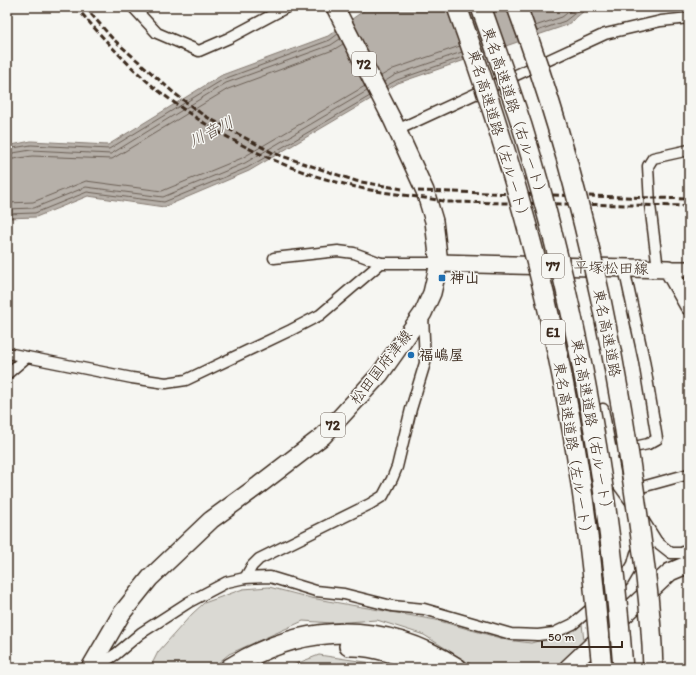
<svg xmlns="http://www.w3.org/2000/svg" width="696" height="675" font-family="Itim,'Klee One',sans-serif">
	<rect width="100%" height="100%" fill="#f6f6f2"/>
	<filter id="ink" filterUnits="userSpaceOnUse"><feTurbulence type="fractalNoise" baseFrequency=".025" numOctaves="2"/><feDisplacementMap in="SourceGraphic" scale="8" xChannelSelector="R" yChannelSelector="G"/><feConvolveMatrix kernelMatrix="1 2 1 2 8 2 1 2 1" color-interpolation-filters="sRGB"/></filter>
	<g filter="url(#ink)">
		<!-- green -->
		<g fill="#dad9d3" stroke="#8a8278">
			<polygon points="269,587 311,598 436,620 507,640 531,643 568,633 582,624 584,641 555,668 477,668 424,635 377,620 332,623 303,621 229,654 212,668 150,668 158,652 192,614 204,603 243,589"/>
			<polygon points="319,655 392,666 397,668 285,668"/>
		</g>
		<!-- water -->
		<polygon fill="#b6b0a9" stroke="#857a71" points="369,7 589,7 567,25 398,83 249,171 164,207 88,196 36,217 7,218 7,146 31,141 108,145 222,75 328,36"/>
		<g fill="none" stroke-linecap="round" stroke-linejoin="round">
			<!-- shore -->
			<g stroke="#6c6056" stroke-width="1">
				<polyline points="535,26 562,17 575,7"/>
				<polyline points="537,31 565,21 583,7"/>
				<polyline points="381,76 393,69 460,46"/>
				<polyline points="384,82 395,75 462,52"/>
				<polyline points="386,86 397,80 463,57"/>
				<polyline points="7,149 31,145 109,149 224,79 330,40 338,34"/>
				<polyline points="7,154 31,150 111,154 226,83 331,45 340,39"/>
				<polyline points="7,160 32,156 112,159 228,89 333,50 343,44"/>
				<polyline points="7,203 33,202 86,181 162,191 242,158 365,86"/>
				<polyline points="7,209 34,208 86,187 163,197 245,163 367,91"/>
				<polyline points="7,214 35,213 87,192 164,202 247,168 370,96"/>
			</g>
			<!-- street casing -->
			<g stroke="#3b2a1e" stroke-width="13">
				<g id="street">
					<polyline points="133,7 157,33 199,51 229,38 287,7"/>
					<polyline points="397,130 605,34 661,21 689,18"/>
					<polyline points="274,258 338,251 354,253 381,263"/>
					<polyline points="658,269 650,205 648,166 653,158 689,150"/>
					<polyline points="7,353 132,378 166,383 186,380 291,330 320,315 381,263 439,263"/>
					<polyline points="7,374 27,357"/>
					<polyline points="603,409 617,483 633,505"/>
					<polyline points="611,452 648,444 657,439 644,360 624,268"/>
					<polyline points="631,490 689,474"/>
					<polyline points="642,518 657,542"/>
					<polyline points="245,578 252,566 259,559 370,504 383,496 392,479 397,467 411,409 425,363 423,315"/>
					<polyline points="95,668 116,654 141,633 189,602 227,582 245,578 270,577 316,591 344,594 392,606 424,609 511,634 538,635 554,633 573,624 623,581 633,564 636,553 647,544 657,542 671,553 682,553 689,549"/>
				</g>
			</g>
			<!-- secondary casing -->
			<g stroke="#3b2a1e" stroke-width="18">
				<polyline id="secondary" points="668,269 689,269"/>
			</g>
			<!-- primary casing -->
			<g stroke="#3b2a1e" stroke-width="20">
				<g id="primary">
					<polyline points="439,263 668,269 689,306"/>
					<polyline points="90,668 122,613 150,578 211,520 259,485 323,436 380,374 423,313 432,293 439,263 434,221 425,191 393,121 335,7"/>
					<polyline points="568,668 670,572 689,564"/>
				</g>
			</g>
			<!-- highway casing -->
			<g stroke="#3b2a1e" stroke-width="22">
				<g id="highway">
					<path d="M 349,646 C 375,645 407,657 430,668"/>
					<path d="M 230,668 C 304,622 383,621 457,668"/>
				</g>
			</g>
			<!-- street -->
			<use href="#street" stroke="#f6f6f2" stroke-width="10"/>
			<!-- secondary -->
			<use href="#secondary" stroke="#f6f6f2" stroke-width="15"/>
			<!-- primary -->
			<use href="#primary" stroke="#f6f6f2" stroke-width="17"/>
			<!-- highway -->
			<use href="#highway" stroke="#f6f6f2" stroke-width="19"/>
			<!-- rail -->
			<g stroke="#3b2a1e" stroke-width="3" stroke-dasharray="6 3" stroke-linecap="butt">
				<path d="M 76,7 C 103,38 131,70 164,95 C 219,137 281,169 348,185 C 381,194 415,195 447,202 L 689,206"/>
				<polyline points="85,7 112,38 174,93 203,115 273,153 356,181 402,189"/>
				<polyline points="418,191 689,199"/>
			</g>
			<!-- highway-bridge casing -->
			<g stroke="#3b2a1e" stroke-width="22" stroke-linecap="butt">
				<g id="highway-bridge">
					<path d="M 457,7 C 496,115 530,225 554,337 C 568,403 580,469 588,536 C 594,580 597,624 602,668"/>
					<path d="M 481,7 C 495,47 509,86 522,126 C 576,302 609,484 623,668"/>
					<path d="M 517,7 C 572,153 607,308 630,462 C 640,530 651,599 653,668"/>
				</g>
			</g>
			<!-- highway-bridge -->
			<use href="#highway-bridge" stroke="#f6f6f2" stroke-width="19"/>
		</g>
	</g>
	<!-- markers -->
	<g fill="#1f6fb2" stroke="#f6f6f2" stroke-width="1.5">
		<rect x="438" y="274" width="8" height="8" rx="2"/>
		<circle cx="411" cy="355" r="4"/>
	</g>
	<g text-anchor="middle" stroke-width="3" stroke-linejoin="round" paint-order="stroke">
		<!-- shield labels -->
		<g fill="#f6f6f2" stroke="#73675e" stroke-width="1">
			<rect x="352" y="52" width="24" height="24" rx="3"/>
			<rect x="542" y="254" width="22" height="24" rx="3"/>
			<rect x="541" y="320" width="24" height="24" rx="3"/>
			<rect x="321" y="413" width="24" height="24" rx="3"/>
		</g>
		<g font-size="14" font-weight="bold" fill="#3b2a1e">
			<text x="364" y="69">72</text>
			<text x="553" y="271">77</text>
			<text x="553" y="337">E1</text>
			<text x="333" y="430">72</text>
		</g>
		<!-- street labels -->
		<g font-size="15" fill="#3b2a1e" stroke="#f6f6f2">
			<text transform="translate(515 113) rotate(72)" y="5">東名高速道路（右ルート）</text>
			<text transform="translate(499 136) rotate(73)" y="5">東名高速道路（左ルート）</text>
			<text transform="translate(611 268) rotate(1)" y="5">平塚松田線</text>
			<text transform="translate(607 333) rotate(79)" y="5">東名高速道路</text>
			<text transform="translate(381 367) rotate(-52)" y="5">松田国府津線</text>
			<text transform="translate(592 427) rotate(80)" y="5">東名高速道路（右ルート）</text>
			<text transform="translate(573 451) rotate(81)" y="5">東名高速道路（左ルート）</text>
		</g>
		<!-- poi labels -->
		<g font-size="15" font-weight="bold" fill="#3b2a1e" stroke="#f6f6f2" text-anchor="start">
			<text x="450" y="283">神山</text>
			<text x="419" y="360">福嶋屋</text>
		</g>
		<!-- water labels -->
		<g font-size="16" font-style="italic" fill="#605248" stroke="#f6f6f2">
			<text transform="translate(211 131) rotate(-27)" y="6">川音川</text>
		</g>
	</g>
	<!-- margin -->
	<rect width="696" height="675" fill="none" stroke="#f6f6f2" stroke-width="24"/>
	<rect x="12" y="12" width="672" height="651" fill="none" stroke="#3b2a1e" stroke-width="1.5" filter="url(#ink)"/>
	<!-- scale -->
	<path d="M542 641v6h80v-6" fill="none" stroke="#3b2a1e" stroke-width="2"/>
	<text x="548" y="641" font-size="12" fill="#3b2a1e" stroke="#f6f6f2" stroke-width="3" paint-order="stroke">50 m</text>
</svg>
